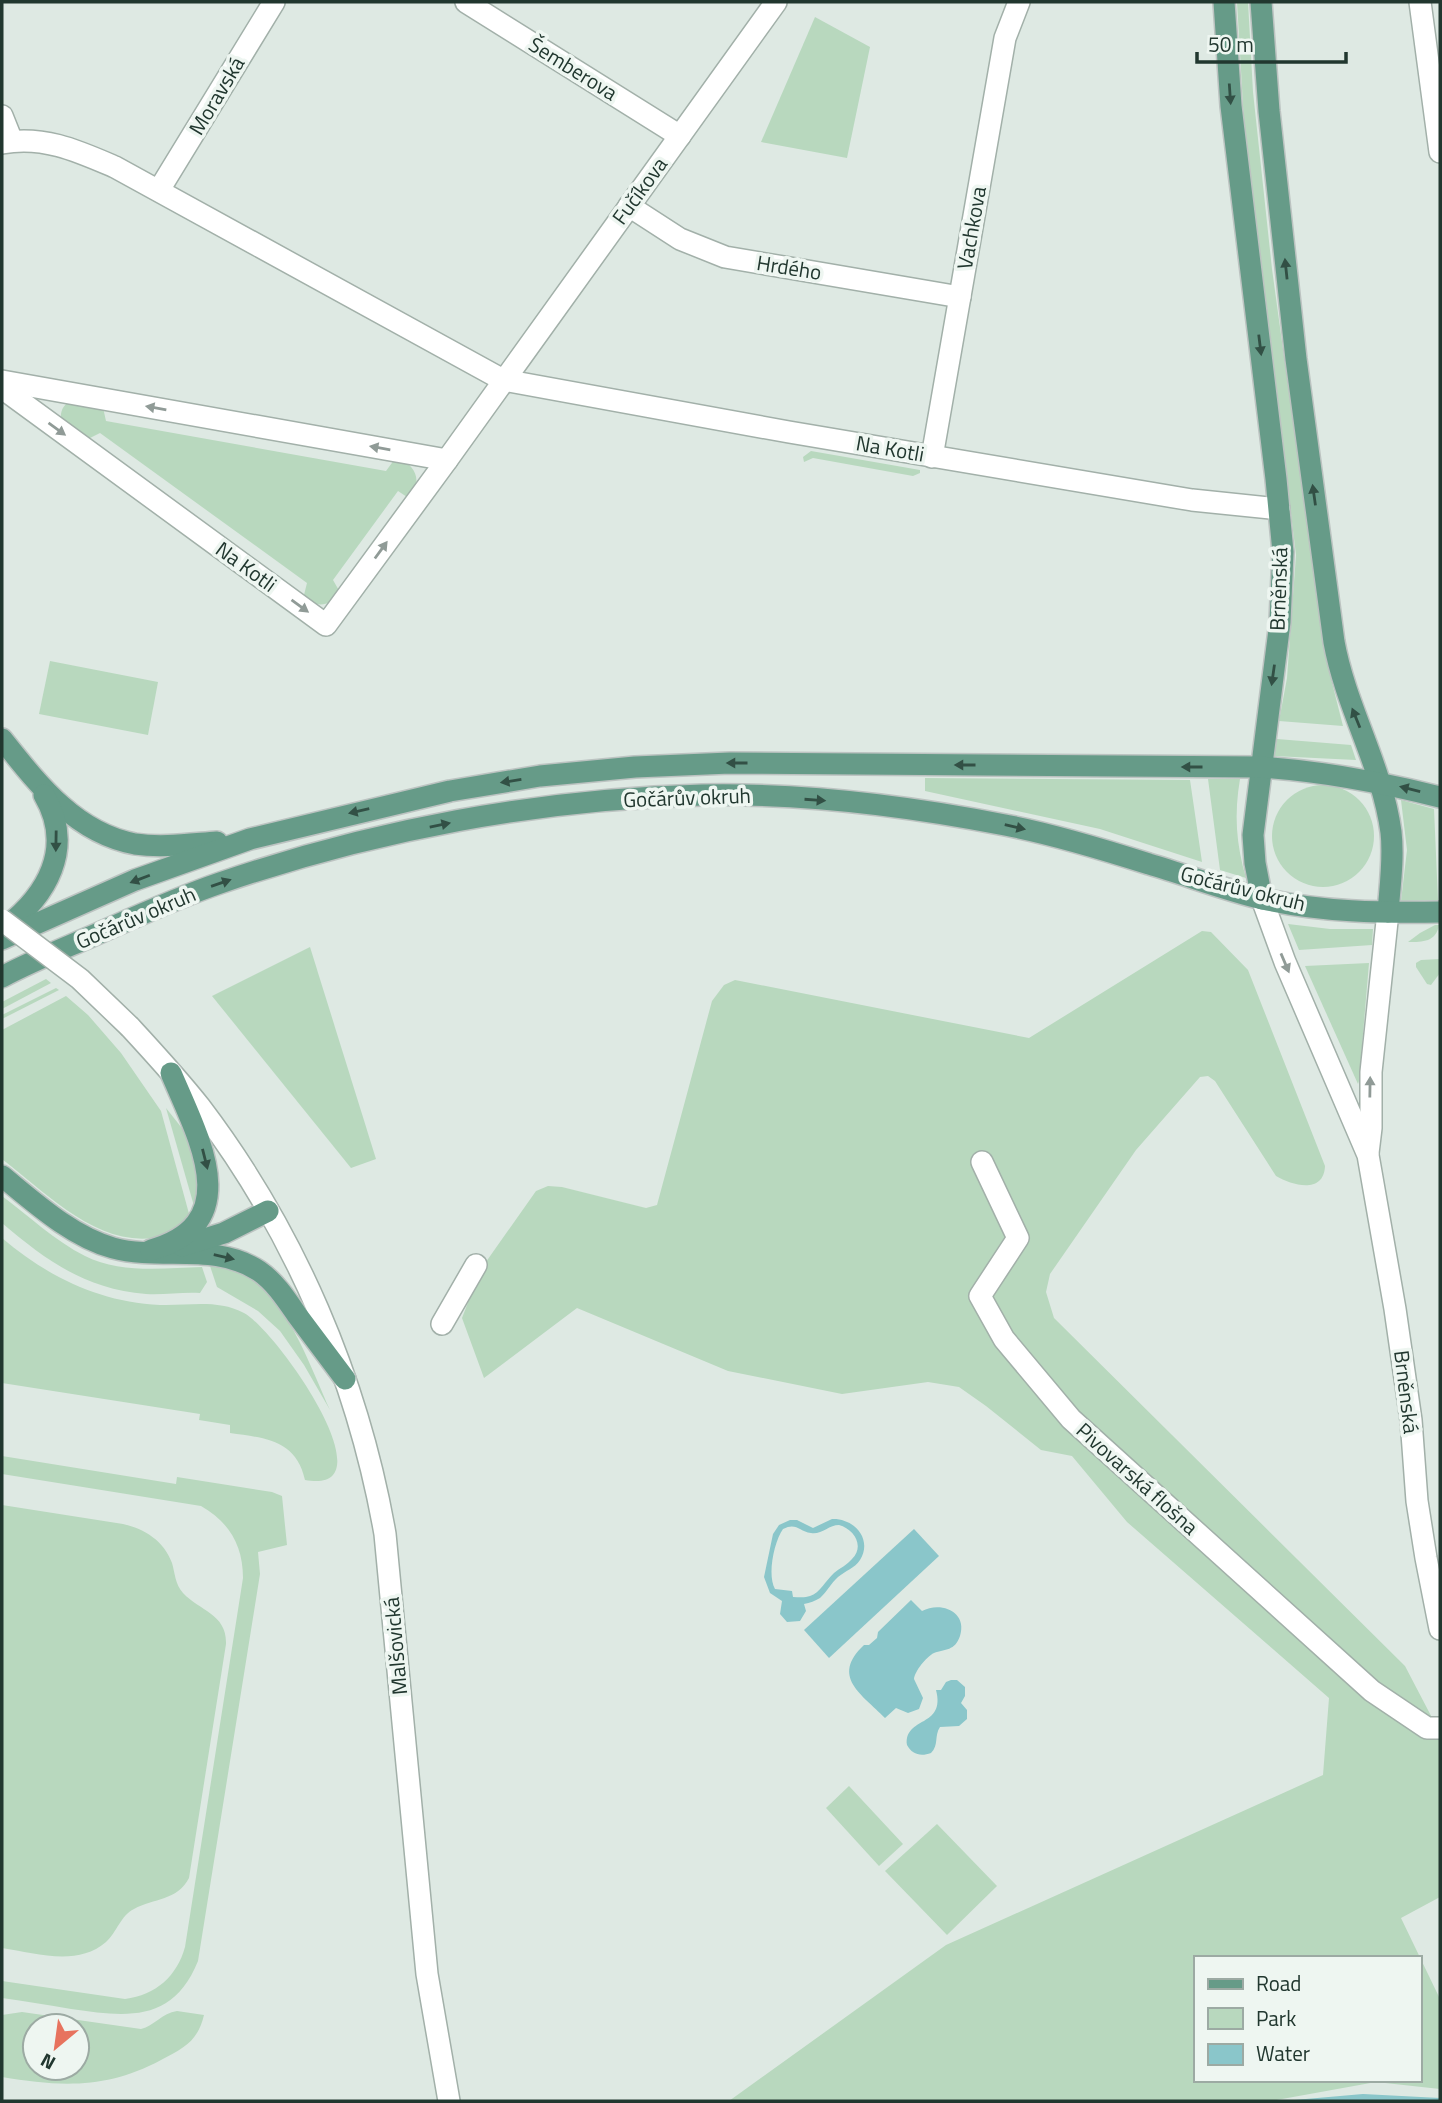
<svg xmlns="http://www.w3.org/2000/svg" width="1442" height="2103" font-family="'Titillium Web',sans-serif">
	<rect width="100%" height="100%" fill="#dee9e3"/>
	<!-- green -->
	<g fill="#b8d8be" fill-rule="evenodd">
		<polygon points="1237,2 1248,2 1253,92 1272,269 1325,655 1343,726 1279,721 1287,678 1296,555 1244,122"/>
		<polygon points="815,17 870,47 847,158 761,142"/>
		<path d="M 72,400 L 102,403 L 106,421 L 386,471 L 397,456 C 417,468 422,479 410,499 L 398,491 L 333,580 L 341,594 C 329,607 317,607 303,599 L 307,583 L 100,433 L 84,441 L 62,424 C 59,413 62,405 72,400 Z"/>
		<polygon points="811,451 920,470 920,473 913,476 813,458 804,462 803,457"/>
		<polygon points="50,661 158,682 148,735 39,714"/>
		<polygon points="1277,739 1351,745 1356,760 1274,756"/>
		<polygon points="925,778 1190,780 1202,862 1100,829 925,791"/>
		<path d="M 1208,779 L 1240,779 C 1234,814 1236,844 1246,878 L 1220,870 Z"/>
		<circle cx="1323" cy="836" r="51"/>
		<polygon points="1401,800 1434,809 1438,900 1401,901 1407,850"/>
		<polygon points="1288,924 1330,929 1373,929 1372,945 1299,950"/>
		<path d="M 1435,925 L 1439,925 C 1436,942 1423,942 1408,942 L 1420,933 Z"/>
		<path d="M 1202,931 L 1211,932 L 1248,970 L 1325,1166 C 1324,1194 1293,1186 1276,1176 L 1215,1081 L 1208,1076 L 1200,1077 L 1136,1150 L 1050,1274 L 1046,1292 L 1054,1318 L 1405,1666 L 1440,1733 L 1440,1897 L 1401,1918 L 1440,1999 L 1440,2089 L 1376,2082 L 1271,2101 L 729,2101 L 946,1945 L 1323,1775 L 1329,1698 L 1127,1522 L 1072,1456 L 1041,1450 L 986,1406 L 959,1387 L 928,1382 L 842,1394 L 728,1371 L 577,1308 L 484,1378 L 462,1318 L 481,1269 L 536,1191 L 548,1186 L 562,1187 L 646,1208 L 657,1205 L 712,1001 L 724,985 L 735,980 L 1029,1038 ZM 1195,1958 L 1419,1958 L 1419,2080 L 1195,2080 Z"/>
		<polygon points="310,947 376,1159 351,1168 212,996"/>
		<polygon points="1440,959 1440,973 1431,985 1427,984 1416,967 1416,963 1421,960"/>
		<polygon points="1369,963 1359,1081 1358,1084 1305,966"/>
		<polygon points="46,979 51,983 2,1009 2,1002"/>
		<polygon points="56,988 59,990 2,1019 2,1015"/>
		<path d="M 66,996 L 88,1015 L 121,1053 L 161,1111 L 191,1221 C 184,1225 175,1232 167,1235 C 103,1254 48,1194 2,1159 L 2,1030 Z"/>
		<polygon points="166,1108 185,1132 201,1167 196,1213"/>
		<path d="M 2,1196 C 29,1216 55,1241 85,1256 C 120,1274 165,1268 202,1267 L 207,1282 L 200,1293 C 182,1292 164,1295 146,1294 C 85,1289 47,1261 2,1223 Z"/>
		<path d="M 2,1238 C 48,1277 99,1302 160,1305 C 189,1306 217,1299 244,1313 C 277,1331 393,1496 305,1480 C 296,1439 264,1438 230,1433 L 230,1425 L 199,1420 L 200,1414 L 2,1383 Z"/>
		<path d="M 210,1266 C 277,1264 307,1360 330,1410 L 304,1365 L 280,1331 L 258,1311 L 217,1287 Z"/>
		<path d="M 2,1456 L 176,1484 L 177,1477 L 272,1492 L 282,1496 L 287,1545 L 258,1552 L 260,1574 L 198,1961 C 173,2023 127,2017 71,2009 C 48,2005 25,2001 2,1998 L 2,1981 L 125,1999 C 156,1995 177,1976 185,1947 L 243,1578 C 243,1545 229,1522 201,1506 L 2,1474 Z"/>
		<path d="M 2,1505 L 123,1524 C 145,1529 164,1541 172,1563 C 175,1573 175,1584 183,1593 C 200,1611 227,1614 226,1644 L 189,1878 C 177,1901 154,1898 134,1909 C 121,1915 117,1932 106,1942 C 77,1967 36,1953 2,1948 Z"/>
		<polygon points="849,1786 903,1844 879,1866 826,1808"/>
		<polygon points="937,1824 997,1886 947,1935 885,1871"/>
		<path d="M 177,2011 L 204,2015 C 198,2041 184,2048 161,2060 C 107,2089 61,2087 2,2077 L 2,2015 L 22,2012 L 141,2029 C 154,2026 162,2013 177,2011 ZM 35,2026 L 77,2026 L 77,2068 L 35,2068 Z"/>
	</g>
	<!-- water -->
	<g fill="#8ac6ca" fill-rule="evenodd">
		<path d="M 832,1519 C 854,1518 873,1539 860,1560 C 855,1568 845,1571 838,1577 C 831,1583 827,1592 820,1598 C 815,1601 810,1603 804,1604 L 806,1611 L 800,1621 L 787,1622 L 780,1614 L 782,1601 L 770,1593 L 764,1577 L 773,1534 L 779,1525 L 790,1520 L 797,1520 L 813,1528 ZM 839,1525 C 854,1529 865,1546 852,1559 C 847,1565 840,1568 834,1573 C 826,1580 820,1593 810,1596 C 805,1598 798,1597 793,1597 L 792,1591 L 775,1589 C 767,1575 774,1542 783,1529 C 796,1522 799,1531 811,1533 C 821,1535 829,1525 839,1525 Z"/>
		<polygon points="914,1529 939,1556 829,1658 804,1630"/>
		<path d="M 911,1600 L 922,1611 C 940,1601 968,1611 960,1636 C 955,1651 945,1649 934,1653 C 926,1657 915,1671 914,1679 L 923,1698 L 919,1709 L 908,1713 L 896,1708 L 885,1718 C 862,1694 830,1677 864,1645 L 869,1645 L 877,1638 L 878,1632 Z"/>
		<path d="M 951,1680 L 957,1680 L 965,1687 L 965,1696 L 961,1703 L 967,1710 L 967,1719 L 959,1726 L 940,1727 C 934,1736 939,1745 931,1753 C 920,1757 912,1754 907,1745 C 904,1716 946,1728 936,1690 L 941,1690 L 946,1682 Z"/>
		<polygon points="1363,2094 1440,2098 1440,2101 1283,2101"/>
	</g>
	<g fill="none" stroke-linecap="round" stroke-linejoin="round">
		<!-- minor casing -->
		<g stroke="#a2b0a9" stroke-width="24">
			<g id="minor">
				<polyline points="466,2 680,136"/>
				<polyline points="1420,2 1440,152"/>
				<polyline points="2,116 12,141"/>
				<path d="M 2,143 C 43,135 78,151 115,167 L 503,380 L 789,432 L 1192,500 L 1279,509"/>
				<polyline points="159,190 274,2"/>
				<polyline points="629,206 680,239 725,257 960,297"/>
				<polyline points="2,381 447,460"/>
				<polyline points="2,388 326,625 447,460 776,2"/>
				<polyline points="932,457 1005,38 1019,2"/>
				<polyline points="1262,899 1285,962 1368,1155 1395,1309 1411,1420 1417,1501 1426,1558 1440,1629"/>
				<path d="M 130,1027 C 154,1053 178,1079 200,1107 C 295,1232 358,1380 385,1534 L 427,1974 L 449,2101"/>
				<polyline points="1368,1153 1371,1128 1371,1072 1388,912"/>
				<polyline points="982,1162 1018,1238 980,1296 1004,1339 1071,1419 1372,1691 1427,1728 1440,1728"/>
				<polyline points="442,1324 476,1265"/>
			</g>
		</g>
		<!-- major casing -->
		<g stroke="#bcc3c1" stroke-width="24">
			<g id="major">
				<polyline points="1224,2 1231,106 1276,479 1283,552 1280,622 1253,835 1255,863 1262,899"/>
				<path d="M 1261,2 L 1269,111 L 1296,359 L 1334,642 C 1346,708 1382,765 1391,832 C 1394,858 1390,886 1388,912"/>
				<path d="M 2,739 C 37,783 75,833 135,844 C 162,848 190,844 217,842"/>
				<path d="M 3,929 C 47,896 75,848 44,795"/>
				<path d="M 2,939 L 135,880 L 250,839 L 450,791 L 540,776 L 635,767 L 730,763 L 1260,767 C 1322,771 1380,782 1440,797"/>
				<path d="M 2,977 C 30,962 60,950 90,937 C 133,918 176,898 220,883 C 374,830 539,799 702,795 C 801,793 908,806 1005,825 C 1053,834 1102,849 1149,864 C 1187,875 1224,890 1263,899 C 1321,912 1381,913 1440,912"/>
				<path d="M 2,1176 C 35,1203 71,1236 113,1248 C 162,1261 215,1242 259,1271 C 275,1282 286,1299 297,1315 C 313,1336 329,1358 345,1379"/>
				<polyline points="182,1246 224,1233 268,1211"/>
				<path d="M 151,1250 C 248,1223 197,1135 171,1073"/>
			</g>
		</g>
		<!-- minor -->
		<use href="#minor" stroke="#fff" stroke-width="21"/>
		<!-- major -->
		<use href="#major" stroke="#669b88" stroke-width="21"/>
		<!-- minor-bridge casing -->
		<g stroke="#a2b0a9" stroke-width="24" stroke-linecap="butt">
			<polyline id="minor-bridge" points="2,920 80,979 130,1027"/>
		</g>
		<!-- minor-bridge -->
		<use href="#minor-bridge" stroke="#fff" stroke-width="21"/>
	</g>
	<!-- one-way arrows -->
	<defs><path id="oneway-solid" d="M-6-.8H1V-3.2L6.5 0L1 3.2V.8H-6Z" transform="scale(1.75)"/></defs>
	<g fill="#325045">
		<use href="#oneway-solid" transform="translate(1230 94) rotate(86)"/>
		<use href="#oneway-solid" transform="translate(1286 269) rotate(-96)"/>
		<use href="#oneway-solid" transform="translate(1260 345) rotate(83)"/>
		<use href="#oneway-solid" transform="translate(1314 495) rotate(-98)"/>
		<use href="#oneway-solid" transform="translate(1273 675) rotate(98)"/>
		<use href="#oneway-solid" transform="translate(1356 718) rotate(-112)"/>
		<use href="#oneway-solid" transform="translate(737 763) rotate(180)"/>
		<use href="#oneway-solid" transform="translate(965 765) rotate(-180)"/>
		<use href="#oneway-solid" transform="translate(1192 767) rotate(-180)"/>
		<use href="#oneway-solid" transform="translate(511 781) rotate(171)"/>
		<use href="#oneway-solid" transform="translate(1410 789) rotate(-166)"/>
		<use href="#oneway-solid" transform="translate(815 800) rotate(4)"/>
		<use href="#oneway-solid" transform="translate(359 811) rotate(167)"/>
		<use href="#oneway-solid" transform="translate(440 825) rotate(-12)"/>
		<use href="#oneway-solid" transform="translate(1015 827) rotate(13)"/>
		<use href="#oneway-solid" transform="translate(56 841) rotate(91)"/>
		<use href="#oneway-solid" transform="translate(140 879) rotate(159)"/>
		<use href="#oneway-solid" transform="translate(221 883) rotate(-19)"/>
		<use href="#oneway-solid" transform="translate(205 1159) rotate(76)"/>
		<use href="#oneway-solid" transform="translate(224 1257) rotate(13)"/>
	</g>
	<g fill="#909b97">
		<use href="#oneway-solid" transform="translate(156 408) rotate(-170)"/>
		<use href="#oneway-solid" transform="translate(57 429) rotate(36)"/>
		<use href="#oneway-solid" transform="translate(380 448) rotate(-170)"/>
		<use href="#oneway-solid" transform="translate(381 550) rotate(-54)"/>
		<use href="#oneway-solid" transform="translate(300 606) rotate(36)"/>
		<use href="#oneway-solid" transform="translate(1285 963) rotate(67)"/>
		<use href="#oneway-solid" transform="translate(1370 1087) rotate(-89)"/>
	</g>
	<g text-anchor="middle" stroke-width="7" stroke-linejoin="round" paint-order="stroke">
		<!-- street labels -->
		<g font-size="21" fill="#21372f" stroke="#eef6f1">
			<text transform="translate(573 69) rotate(32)" y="7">Šemberova</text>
			<text transform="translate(217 96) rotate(-59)" y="7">Moravská</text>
			<text transform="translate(640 191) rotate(-54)" y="7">Fučíkova</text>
			<text transform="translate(972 228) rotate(-80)" y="7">Vachkova</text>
			<text transform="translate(789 268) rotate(9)" y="7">Hrdého</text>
			<text transform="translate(890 449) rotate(10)" y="7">Na Kotli</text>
			<text transform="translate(246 567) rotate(36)" y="7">Na Kotli</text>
			<text transform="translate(1279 589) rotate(-88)" y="7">Brněnská</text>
			<text transform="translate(687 798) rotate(-2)" y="7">Gočárův okruh</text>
			<text transform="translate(1243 889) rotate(14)" y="7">Gočárův okruh</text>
			<text transform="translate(136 918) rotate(-23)" y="7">Gočárův okruh</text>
			<text transform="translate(1406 1392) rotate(83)" y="7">Brněnská</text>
			<text transform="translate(1137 1479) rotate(42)" y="7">Pivovarská flošna</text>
			<text transform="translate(396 1646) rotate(-95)" y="7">Malšovická</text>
		</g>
	</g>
	<!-- border -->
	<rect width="1442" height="2103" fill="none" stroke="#21372f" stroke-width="7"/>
	<!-- legend -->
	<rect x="1194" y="1956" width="228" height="126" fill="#eef6f1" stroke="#9caaa3" stroke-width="2"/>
	<rect x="1208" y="1979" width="35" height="10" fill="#669b88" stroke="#9caaa3" stroke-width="2"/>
	<text x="1256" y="1991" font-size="21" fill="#21372f">Road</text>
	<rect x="1208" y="2008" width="35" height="21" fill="#b8d8be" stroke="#9caaa3" stroke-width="2"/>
	<text x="1256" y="2026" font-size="21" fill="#21372f">Park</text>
	<rect x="1208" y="2044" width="35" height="21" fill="#8ac6ca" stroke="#9caaa3" stroke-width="2"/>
	<text x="1256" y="2061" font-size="21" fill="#21372f">Water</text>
	<!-- north arrow -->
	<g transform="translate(56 2047) rotate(209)"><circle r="33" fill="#eef6f1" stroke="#9caaa3" stroke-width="2"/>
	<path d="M0-5L12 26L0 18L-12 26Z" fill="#e7735e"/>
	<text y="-10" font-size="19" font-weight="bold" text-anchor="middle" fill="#21372f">N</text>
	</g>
	<!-- scale -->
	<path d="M1197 52v10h149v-10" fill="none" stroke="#21372f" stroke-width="3.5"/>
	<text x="1208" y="52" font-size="21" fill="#21372f" stroke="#eef6f1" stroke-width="5" paint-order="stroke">50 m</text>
</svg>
